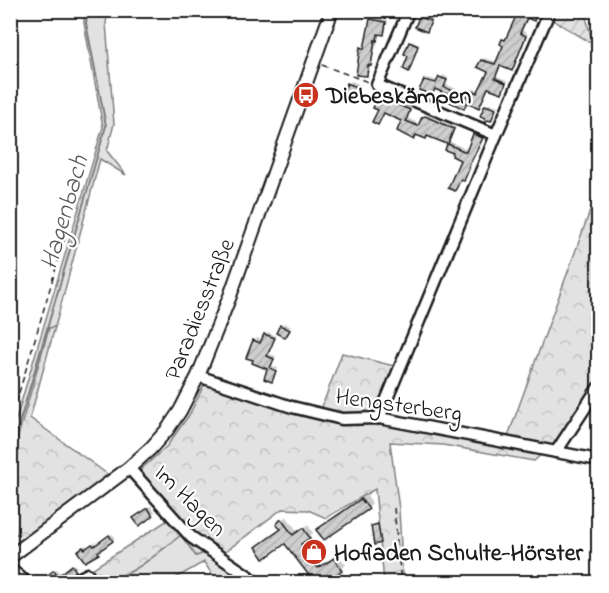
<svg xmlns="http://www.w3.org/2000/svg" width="609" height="593" font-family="'Indie Flower',sans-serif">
	<defs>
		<pattern id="forest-crowns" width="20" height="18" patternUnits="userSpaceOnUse" patternTransform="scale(1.5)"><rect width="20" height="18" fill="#e2e2e2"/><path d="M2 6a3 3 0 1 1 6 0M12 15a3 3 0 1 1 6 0" fill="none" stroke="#c1c1c1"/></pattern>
		<pattern id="garden-furrows" width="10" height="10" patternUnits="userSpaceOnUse" patternTransform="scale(1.5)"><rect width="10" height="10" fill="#e2e2e2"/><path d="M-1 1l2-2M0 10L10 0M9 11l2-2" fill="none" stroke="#c1c1c1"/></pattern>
		<pattern id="building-hatch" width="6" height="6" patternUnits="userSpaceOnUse" patternTransform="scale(1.5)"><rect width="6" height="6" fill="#cecece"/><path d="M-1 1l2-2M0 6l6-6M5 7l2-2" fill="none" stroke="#b0b0b0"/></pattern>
	</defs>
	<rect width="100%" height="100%" fill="#fff"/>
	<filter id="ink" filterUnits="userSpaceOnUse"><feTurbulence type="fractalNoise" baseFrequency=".0167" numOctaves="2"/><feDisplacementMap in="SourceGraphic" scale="12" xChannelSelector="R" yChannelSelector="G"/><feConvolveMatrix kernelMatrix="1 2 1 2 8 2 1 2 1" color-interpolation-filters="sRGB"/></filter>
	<g filter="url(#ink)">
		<!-- grass -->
		<g fill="#e2e2e2" stroke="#7f7f7f" stroke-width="1.5">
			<polygon points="84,11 108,11 106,23 114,124 107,151 126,175 100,159 55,327 48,328 11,450 11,436 103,127 84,23"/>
			<path d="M 181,535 L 196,556 L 204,553 L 243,579 L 243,582 L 217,582 L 204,562 L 172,580 L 173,582 L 80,582 C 96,574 104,584 117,579 C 140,569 161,550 181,535 Z"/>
		</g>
		<!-- forest -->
		<g fill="url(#forest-crowns)" stroke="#7f7f7f" stroke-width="1.5">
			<polygon points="598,189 598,381 554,448 507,439"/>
			<polygon points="55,327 30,418 110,476 11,555 11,461 49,328"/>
			<polygon points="342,353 398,367 378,417 320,412"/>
			<polygon points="208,383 291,409 381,422 543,453 534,461 443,445 390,442 399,509 403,582 384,582 375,489 326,518 308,510 282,509 222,554 195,536 137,473 167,446 189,415 204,385"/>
			<path d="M 171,518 L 204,553 L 196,556 L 181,535 C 157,553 119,590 88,578 L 87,572 Z"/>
		</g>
		<!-- garden -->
		<polygon fill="url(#garden-furrows)" stroke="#7f7f7f" stroke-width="1.5" points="555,11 582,11 586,17 593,44 551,19"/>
		<!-- shadow -->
		<g fill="#0003">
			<polygon points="373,10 378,10 375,18 388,20 386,31 384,33 380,33 369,72 366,75 358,73 362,48 366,46"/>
			<polygon points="521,10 539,10 534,19 528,16 522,30 528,34 514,67 511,70 501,65 497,76 508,81 502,91 489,87 479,106 425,81 427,78 439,81 443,75 448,78 445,84 470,95 475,89 481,92 490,71 482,61 484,58 497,62 505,45 503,40 508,38"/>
			<polygon points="423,15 433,19 426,31 417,27"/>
			<polygon points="412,41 419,44 409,70 410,43"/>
			<polygon points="351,81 361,85 353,99 344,95"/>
			<polygon points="382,95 412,108 407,118 420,124 423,118 428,115 456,127 449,141 468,150 477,132 484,135 469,166 471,167 466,177 464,179 462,178 455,189 462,159 455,153 447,149 449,144 428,135 417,134 413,138 403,120 384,112 378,123 379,97"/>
			<polygon points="489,103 498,106 491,119 482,115"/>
			<polygon points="284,323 291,327 285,336 278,332"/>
			<polygon points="268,332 276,336 269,354 276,356 272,366 278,368 272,381 269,368 255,341 257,338 263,340"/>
			<polygon points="598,405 598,414 597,415 593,412"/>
			<polygon points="367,495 372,503 368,508 323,526"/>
			<polygon points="151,506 155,512 140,524 138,515"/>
			<polygon points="286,516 298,532 308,525 313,533 305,540 323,565 338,554 346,565 340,570 349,582 316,582 283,528 278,524"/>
			<polygon points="112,534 115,537 112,540 100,548 101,550 98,553 85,560 82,549 86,545 88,547 95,542 97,544"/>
			<polygon points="75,564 77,567 57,582 56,581 47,582 45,579 57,569 61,574"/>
		</g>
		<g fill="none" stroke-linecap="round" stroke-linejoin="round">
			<!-- stream -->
			<polyline stroke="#7a7a7a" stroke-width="2" points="10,456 106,126 86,23 88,10"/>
		</g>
		<!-- building -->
		<g fill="url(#building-hatch)" stroke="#1c1c1c" stroke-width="1.5">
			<polygon points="424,10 445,10 442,18"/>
			<polygon points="519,10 538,10 534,21 527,18 520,33 526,36 512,71 500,66 495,78 506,83 502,93 488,88 479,108 467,102 464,109 446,100 448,95 435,89 432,95 419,90 424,80 436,83 439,77 447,80 444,87 467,97 471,90 477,93 488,72 477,67 481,60 495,64 503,46 500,44 502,39 505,40"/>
			<polygon points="419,17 431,21 427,32 415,27"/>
			<polygon points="370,19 386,22 384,35 378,34 377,41 375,40 371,66 368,65 367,76 356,75 360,47 364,49"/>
			<polygon points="409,42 418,46 409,72 403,69 408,56 404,54"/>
			<polygon points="347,83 359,88 353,100 342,96"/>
			<polygon points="378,96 410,110 406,121 418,126 422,117 425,116 454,129 448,144 466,152 473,134 483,138 468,168 469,169 464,181 461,179 455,191 448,188 460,160 452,156 453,153 445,150 447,144 427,136 426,139 416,135 414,140 397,131 401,121 384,113 378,125 372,122 378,110 373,108"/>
			<polygon points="485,105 496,109 491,121 488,120 485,122 485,118 480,116"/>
			<polygon points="280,325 290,330 285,338 276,333"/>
			<polygon points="264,334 275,338 267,356 274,359 270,368 276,371 272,382 264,379 267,369 252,363 253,360 246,358 253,340 260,343"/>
			<polygon points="361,499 369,509 324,540 316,530"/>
			<polygon points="148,508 153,516 139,526 133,518"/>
			<polygon points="281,519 293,535 303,528 310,538 301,544 318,568 334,558 342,571 336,575 342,582 314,582 285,544 264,559 256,547 281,529 276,525"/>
			<polygon points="378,524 381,543 374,545 371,526"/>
			<polygon points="109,535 113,541 98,552 99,554 85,562 77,551 83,547 85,549 92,544 94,546"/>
			<polygon points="72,565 76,571 62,581 63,582 46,582 43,579 54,570 58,576"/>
		</g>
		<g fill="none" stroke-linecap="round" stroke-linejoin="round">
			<!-- minor casing -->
			<g stroke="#1c1c1c" stroke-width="15">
				<g id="minor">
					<polyline points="409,10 377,85 496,135"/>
					<polyline points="198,376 292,407 342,419 379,418 598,460"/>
					<polyline points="379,418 496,135 550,10"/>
					<polyline points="556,452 598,388"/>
					<polyline points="129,468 191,537 251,578 248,582"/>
					<polyline points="10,569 26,582"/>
					<polyline points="72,582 88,574"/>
				</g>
			</g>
			<!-- major casing -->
			<g stroke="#1c1c1c" stroke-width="16">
				<polyline id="major" points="10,557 129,468 151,448 167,430 180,411 198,376 230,296 332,10"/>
			</g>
			<!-- path -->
			<g stroke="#1c1c1c" stroke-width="1.5" stroke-dasharray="6 4.5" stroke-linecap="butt">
				<polyline points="322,65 368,82"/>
				<polyline points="10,423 67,231"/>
				<polyline points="394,508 401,582"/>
				<polyline points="11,533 21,535"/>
			</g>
			<!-- minor -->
			<use href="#minor" stroke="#fff" stroke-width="10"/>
			<!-- major -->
			<use href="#major" stroke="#fff" stroke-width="12"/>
		</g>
	</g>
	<!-- icons -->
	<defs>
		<g id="bus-disc" transform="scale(1.35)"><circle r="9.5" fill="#c8321e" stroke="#fff"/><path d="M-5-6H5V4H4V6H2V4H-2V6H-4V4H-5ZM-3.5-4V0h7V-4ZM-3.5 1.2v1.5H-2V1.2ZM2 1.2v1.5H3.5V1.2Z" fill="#fff"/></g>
		<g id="shop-disc" transform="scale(1.35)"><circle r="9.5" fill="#c8321e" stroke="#fff"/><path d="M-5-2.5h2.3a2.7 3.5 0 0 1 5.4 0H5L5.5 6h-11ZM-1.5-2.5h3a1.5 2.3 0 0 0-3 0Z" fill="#fff"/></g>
	</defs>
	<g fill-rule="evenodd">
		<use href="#bus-disc" x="306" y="95"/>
		<use href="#shop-disc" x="314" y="552"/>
	</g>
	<g text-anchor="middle" stroke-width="4.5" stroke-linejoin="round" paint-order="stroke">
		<!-- poi labels -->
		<g font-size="24" font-weight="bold" fill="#1c1c1c" stroke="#fff" text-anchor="start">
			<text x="326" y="103">Diebeskämpen</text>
			<text x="334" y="560">Hofladen Schulte-Hörster</text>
		</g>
		<!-- street labels -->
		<g font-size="24" fill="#1c1c1c" stroke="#fff">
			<text transform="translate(199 309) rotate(-68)" y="8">Paradiesstraße</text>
			<text transform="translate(399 404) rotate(8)" y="8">Hengsterberg</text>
			<text transform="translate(191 500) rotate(45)" y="8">Im Hagen</text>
		</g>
		<!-- water labels -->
		<g font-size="26" font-style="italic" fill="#5a5a5a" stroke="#fff">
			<text transform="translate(63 212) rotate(-74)" y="9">Hagenbach</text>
		</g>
	</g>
	<!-- margin -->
	<rect width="609" height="593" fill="none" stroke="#fff" stroke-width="36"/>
	<rect x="18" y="18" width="573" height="557" fill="none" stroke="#1c1c1c" stroke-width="2" filter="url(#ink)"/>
</svg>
